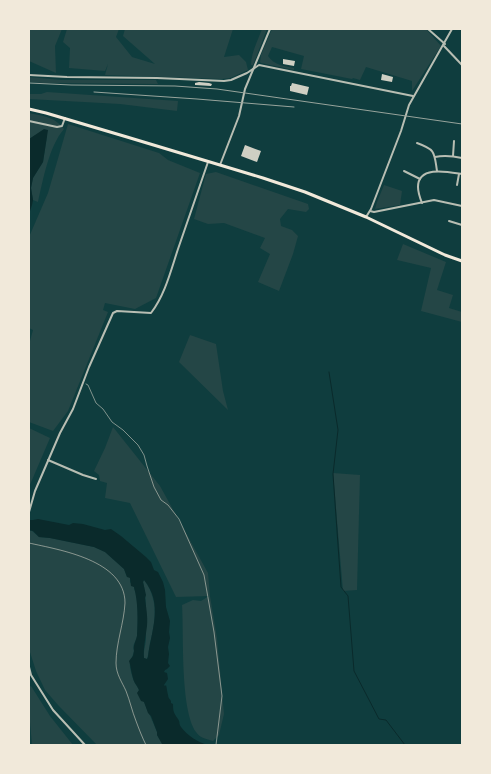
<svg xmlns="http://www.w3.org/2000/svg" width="491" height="774" font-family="Roboto,sans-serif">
	<rect width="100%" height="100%" fill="#0f3d3e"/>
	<!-- green -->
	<g fill="#244646">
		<polygon points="29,29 62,29 55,46 56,73 29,61"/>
		<polygon points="67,29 119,29 116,37 132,57 155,64 123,36 125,29 233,29 224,57 239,55 246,62 248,70 230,78 222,79 105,75 108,64 105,71 69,68 70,48 63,42"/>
		<path d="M 262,29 L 267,29 L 253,65 L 251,65 C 251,53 258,40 262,29 Z"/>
		<path d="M 272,29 L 426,29 L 441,46 L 412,91 L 412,81 L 366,67 L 360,80 L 353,78 L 352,79 L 301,69 L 304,56 L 272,47 L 268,56 C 274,65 284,66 294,68 L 294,70 L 261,63 L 260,62 L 261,55 Z"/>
		<polygon points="29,77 62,80 156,80 158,84 43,83 29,82"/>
		<polygon points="47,92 178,101 177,111 120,104 29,99 29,94 41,94"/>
		<path d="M 29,113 C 46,117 53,116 64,129 C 49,146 43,180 38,202 L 33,200 L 31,188 L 33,178 L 43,162 L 47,136 L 36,135 L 29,139 Z"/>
		<polygon points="68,124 159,153 168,160 200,173 156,298 135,309 105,303 103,310 108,312 68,411 53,431 29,422 29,341 30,341 33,330 29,328 29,237 48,193"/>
		<polygon points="216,172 308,204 309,209 306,212 288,209 280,219 281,226 292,230 298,236 293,254 279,291 258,282 270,254 260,248 265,238 224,223 208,224 194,219 206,174"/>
		<polygon points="384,185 402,191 400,205 375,209 377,202"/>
		<polygon points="403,244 446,262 437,290 453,295 449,308 462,312 462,322 421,311 431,268 397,260"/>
		<polygon points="190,335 216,344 223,391 228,410 179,362"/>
		<path d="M 113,427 L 160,486 L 208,573 L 210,596 L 217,638 L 224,714 L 219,735 L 213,741 C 206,739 200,738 196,732 C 180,709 184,635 182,605 L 193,600 L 201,601 L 209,596 L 176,597 L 130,503 L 105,498 L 107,483 L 100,481 L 99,475 L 94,471 L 105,448 Z"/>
		<polygon points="29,428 50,438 29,487"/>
		<polygon points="333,473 360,475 357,590 343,591"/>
		<path d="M 29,531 L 32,531 L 39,537 L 50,538 L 94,547 L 105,552 L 124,569 L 127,577 L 130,577 L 130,582 L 134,587 L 134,589 C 139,597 138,626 137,636 C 136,643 132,643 134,651 C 133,656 129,662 130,667 C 130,668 133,680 134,681 C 135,684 137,686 138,688 C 144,703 151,717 157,732 L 157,735 L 162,743 L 167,745 L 97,745 L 58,705 L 45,690 L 36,671 L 29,649 Z"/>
		<path d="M 144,580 C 158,599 156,617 151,639 C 149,645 149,653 147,659 L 144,658 C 143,651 146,645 146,638 C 146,623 147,596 143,582 Z"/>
		<polygon points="31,686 50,716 73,745 32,745 29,711 29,687"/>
	</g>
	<!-- water -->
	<g fill="#0a2a2b" fill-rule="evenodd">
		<polygon points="44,129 48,130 43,162 33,178 31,188 33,200 32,205 29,214 29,139"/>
		<path d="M 38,519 L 69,525 L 73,523 L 83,524 L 105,530 L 111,529 L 121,536 L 146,557 L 151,562 L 154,570 L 158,572 L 163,582 L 165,590 L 166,607 L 170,621 L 169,632 L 170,638 L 168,647 L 169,654 L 168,663 L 170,666 L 167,669 L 165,670 L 164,672 L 167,673 L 168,679 L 164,685 L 165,686 L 166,685 C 167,688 167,692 168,695 C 168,698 170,699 171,701 L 171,703 L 173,704 C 173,712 174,713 178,719 C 181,724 178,722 181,727 C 188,736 197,742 208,745 L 167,745 L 162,744 L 157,735 L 157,732 L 151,716 L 148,713 L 144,702 L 141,701 L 137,693 L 139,690 C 137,685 134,683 133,678 C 131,672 131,666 129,661 L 133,656 L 134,651 C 133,645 136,641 137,636 C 138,619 138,602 134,587 L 131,586 L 130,578 L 127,577 L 124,569 L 105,552 L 94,547 L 50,538 L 39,537 L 33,531 L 29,530 L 29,520 L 33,520 ZM 144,580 C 164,604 151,631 148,657 L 147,659 L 144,658 C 143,649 146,635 147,626 C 148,617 146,607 145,598 L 146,595 L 143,582 Z"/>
	</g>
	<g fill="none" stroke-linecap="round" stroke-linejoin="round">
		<!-- stream -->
		<polyline stroke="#0a2a2b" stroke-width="1" points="329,372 338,430 333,474 341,587 348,596 354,671 379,719 386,720 405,745"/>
	</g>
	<!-- building -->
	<g fill="#cfcfc3">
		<polygon points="283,59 295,61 294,66 283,64"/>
		<polygon points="382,74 393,77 392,82 381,80"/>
		<polygon points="199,82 209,83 212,84 211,86 195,85 195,83"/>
		<polygon points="292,83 309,87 307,95 290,91 290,86 291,86"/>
		<polygon points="245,145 261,151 257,162 241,156"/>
	</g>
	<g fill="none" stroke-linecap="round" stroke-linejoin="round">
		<!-- path -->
		<g stroke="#f1e9da" stroke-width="0.5">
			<polyline points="86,384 88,385 96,403 103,409 112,422 123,430 138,445 144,455 147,466 154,487 161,500 168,505 179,519 204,575 214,632 222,696 216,745"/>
			<path d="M 29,543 C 60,550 125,560 125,603 C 124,623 116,643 116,663 C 116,674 122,682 126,691 C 130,701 132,711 136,721 C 139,729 142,737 146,745"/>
		</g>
		<!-- service -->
		<polyline stroke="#b8beb3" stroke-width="0.5" points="462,572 462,584"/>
		<!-- minor -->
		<g stroke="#b8beb3" stroke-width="2">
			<polyline points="428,29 445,44"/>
			<polyline points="444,46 462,65"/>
			<polyline points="29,75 67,77 157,78 224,81 231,80 247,73 259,65 413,96"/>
			<polyline points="29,121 57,127 62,126 65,118"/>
			<path d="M 417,143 C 436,150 434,152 437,171"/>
			<polyline points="453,156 454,141"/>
			<path d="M 435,157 C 444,155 453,156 462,158"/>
			<polyline points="220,165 239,116 245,89 270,29"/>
			<polyline points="404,171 420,179"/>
			<polyline points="457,185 459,174"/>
			<path d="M 422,203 C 420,198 418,192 418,187 C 418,165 449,172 462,174"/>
			<polyline points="370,211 374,212 434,200 462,206"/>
			<polyline points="366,217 371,209 401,131 409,105 452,29"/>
			<polyline points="449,221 462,225"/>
			<polyline points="48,460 83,475 96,479"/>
			<path d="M 29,512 L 35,491 L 60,433 L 73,409 L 89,367 L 113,313 L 117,311 L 151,313 C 165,295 171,270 178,249 C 188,220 198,191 208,162"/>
			<polyline points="29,667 31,675 53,710 85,745"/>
		</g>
		<!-- primary -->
		<polyline stroke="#f1e9da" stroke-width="3" points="29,109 46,113 127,137 263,178 305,192 366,217 445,255 462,261"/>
		<!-- rail -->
		<g stroke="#97a49c" stroke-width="1">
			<polyline points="29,83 71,85 175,86 217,89 462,124"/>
			<polyline points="94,92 197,99 294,107"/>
		</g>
	</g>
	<!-- border -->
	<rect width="491" height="774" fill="none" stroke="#f1e9da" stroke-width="60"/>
</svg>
